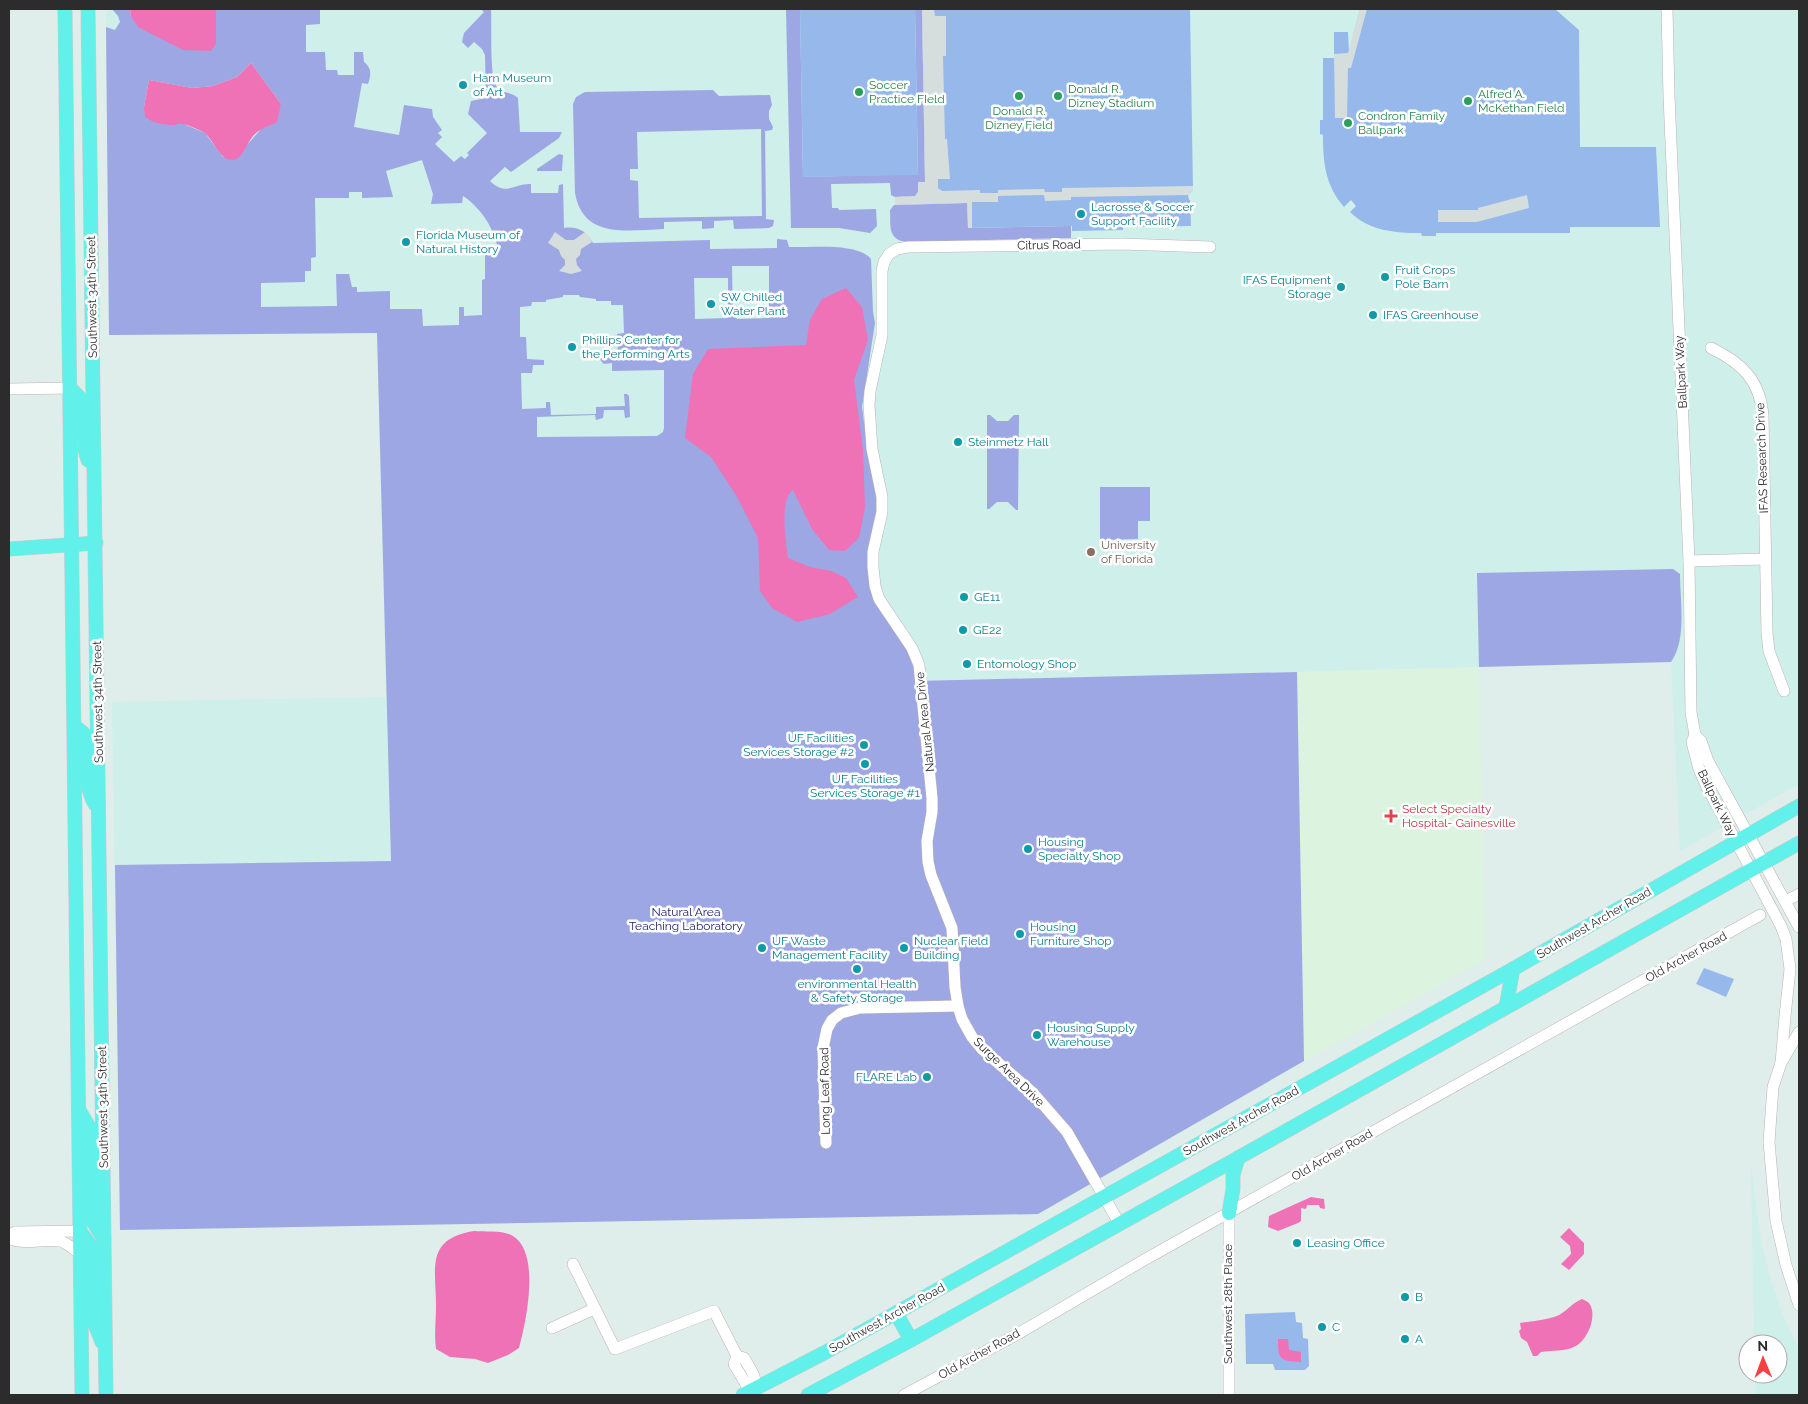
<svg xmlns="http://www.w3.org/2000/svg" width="1808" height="1404" font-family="Raleway,sans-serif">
	<rect width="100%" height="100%" fill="#dfeeea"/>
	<!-- education -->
	<g fill="#ceefea">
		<polygon points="106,9 1799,9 1799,784 1680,851 1671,662 1298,672 1304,1061 1038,1214 120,1230 112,702 386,697 377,333 109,335"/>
		<polygon points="1751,1166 1761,1241 1770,1277 1781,1310 1799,1350 1799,1395 1755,1395 1755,1374 1778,1374 1778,1344 1754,1344"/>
	</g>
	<!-- medical -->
	<polygon fill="#dcf4df" points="1479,667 1486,959 1304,1061 1297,672"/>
	<!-- green -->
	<g fill="#9ca7e4" fill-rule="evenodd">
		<path d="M 112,9 L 130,9 L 131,16 L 216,44 L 216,9 L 320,9 L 320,24 L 306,25 L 306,52 L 325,52 L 326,70 L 337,70 L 338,75 L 354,75 L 354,52 L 363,52 L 364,62 C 372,68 371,75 368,84 L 362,83 L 354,127 L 399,135 L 404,105 L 432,109 L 433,117 L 442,130 L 438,133 L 442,137 L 435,144 L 454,162 L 461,156 L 465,159 L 469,155 L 467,153 L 487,133 L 468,114 L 471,101 L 486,98 L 485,55 L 482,49 L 474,42 L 468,48 L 462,42 L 464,33 L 484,12 L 481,9 L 491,9 C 492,24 489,78 497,87 C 503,94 512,92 518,98 L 520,132 L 562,132 L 559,138 L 511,172 L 505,167 L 490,181 C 506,197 514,183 531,184 L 531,193 L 558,193 L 559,185 L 563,184 L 564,228 C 578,226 586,231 593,243 L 710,240 L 710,249 L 777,248 L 777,239 L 787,240 L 789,247 C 810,248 857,242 871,259 L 873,312 L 875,323 L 862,407 L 868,452 L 876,489 L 876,513 L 869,543 L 868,568 L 913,664 L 917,681 L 1297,672 L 1304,1061 L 1038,1214 L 120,1230 L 115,865 L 391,861 L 377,333 L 109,335 L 106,27 L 115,30 L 120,22 L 118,16 ZM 251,63 L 281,104 L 271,125 L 261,129 L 247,145 L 223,157 L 205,133 L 144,107 L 149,80 L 192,88 L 213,86 L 237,77 ZM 422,160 L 433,194 L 431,204 L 462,203 L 463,196 C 481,208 494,228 498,249 L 485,250 L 485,279 L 482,280 L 482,315 L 464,316 L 464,307 L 459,307 L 459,325 L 423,326 L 422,309 L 390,309 L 390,291 L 357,292 L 357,287 L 352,287 L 349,274 L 336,274 L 337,306 L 261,307 L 261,283 L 305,282 L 305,271 L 311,271 L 311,258 L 316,257 L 315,198 L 349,198 L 349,192 L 362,192 L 362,198 L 393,197 L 386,171 ZM 732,266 L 769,266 L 769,318 L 737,319 L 736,317 L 733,317 ZM 694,278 L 728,278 L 728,318 L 695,319 ZM 563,295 L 579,295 L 580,297 L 596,299 L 596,301 L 611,301 L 611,305 L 623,305 L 624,333 L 617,334 L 618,358 L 600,358 L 601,361 L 604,364 L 612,363 L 612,371 L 664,370 L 664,428 L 663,432 L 657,436 L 537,437 L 537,417 L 595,415 L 596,420 L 603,418 L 604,410 L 624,410 L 625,418 L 630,417 L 629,396 L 627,394 L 624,394 L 625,406 L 596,407 L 596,414 L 551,415 L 550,402 L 546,402 L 546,408 L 522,409 L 521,373 L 532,373 L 533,365 L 544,365 L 544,360 L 527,359 L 526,337 L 520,337 L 520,307 L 531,306 L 532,302 L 546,302 L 546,300 L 563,297 Z"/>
		<polygon points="786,9 800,9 803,177 918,174 915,9 922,9 925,182 915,196 895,197 891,195 890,183 831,184 832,208 838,208 839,210 876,209 877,226 870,233 839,228 791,228"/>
		<path d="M 713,90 L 719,96 L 770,95 L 772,105 L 769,111 L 769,119 L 773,127 L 772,130 L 765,131 L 766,219 L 774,220 L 773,226 L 769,228 L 734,229 L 733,220 L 714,221 L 714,228 L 702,229 L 702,221 L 664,222 L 664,229 C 629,230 583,240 575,193 L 573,104 L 576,97 L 585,92 ZM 761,129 L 762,216 L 639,218 L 638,181 L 630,180 L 630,169 L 638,169 L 637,132 Z"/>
		<polygon points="559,154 563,155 562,171 537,171 537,169"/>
		<path d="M 967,203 L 968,228 L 1071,226 L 1071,238 L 906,242 C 887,239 891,225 890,210 L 894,205 Z"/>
		<polygon points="987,415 990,415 997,421 1008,421 1014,415 1019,415 1018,510 1016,510 1008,502 997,502 989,509 987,509"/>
		<polygon points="1100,487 1150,487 1150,521 1138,521 1138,539 1100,540"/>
		<path d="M 1673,569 L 1680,574 C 1680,600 1687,640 1671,662 L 1479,667 L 1477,573 Z"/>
	</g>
	<!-- pitch -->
	<g fill="#97b8eb">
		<polygon points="800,9 915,9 918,175 803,177"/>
		<polygon points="922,9 1190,9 1193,190 1188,195 1189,200 1190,200 1191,226 1123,227 1123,230 1072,231 1072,226 968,228 967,203 895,205 895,197 915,196 918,192 918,182 925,182"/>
		<path d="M 1360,9 L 1555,9 L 1579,30 L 1580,147 L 1656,147 L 1660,227 L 1570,227 L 1570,233 L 1436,233 L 1436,236 L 1422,236 L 1421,233 C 1395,233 1369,231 1350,212 L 1356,206 L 1351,200 L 1344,207 C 1325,185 1323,162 1323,135 L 1320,134 L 1320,120 L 1323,120 L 1323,58 L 1334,58 L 1334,32 L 1348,32 L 1349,51 Z"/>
		<polygon points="1704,968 1734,979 1726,997 1696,984"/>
		<polygon points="1295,1312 1296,1322 1302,1323 1303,1338 1308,1339 1309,1366 1305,1370 1275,1370 1273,1364 1246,1364 1245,1314"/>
	</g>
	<!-- plaza -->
	<g fill="#d5dedc">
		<polygon points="922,9 934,9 935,16 946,16 946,56 943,56 945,139 947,139 950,179 938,179 938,188 942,191 980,190 980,193 998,193 998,190 1044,189 1045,192 1062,192 1062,188 1193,186 1193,190 1188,195 1071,197 1071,200 1045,201 1044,195 998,196 998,202 972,202 972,228 968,228 967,203 895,205 895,197 915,196 918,192 918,182 925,182"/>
		<polygon points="1360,9 1367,9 1351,68 1348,68 1347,118 1335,118 1334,54 1348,53"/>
		<polygon points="1527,195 1529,208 1477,222 1438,222 1438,210 1478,210 1478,208"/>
		<polygon points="555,232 566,240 574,240 585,232 589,236 592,242 581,249 580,255 576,259 577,265 582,271 571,274 559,271 565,265 565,260 561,256 559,250 548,243"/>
	</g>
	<!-- water -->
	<g fill="#ef72b7">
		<polygon points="130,9 216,9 216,44 211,51 183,50 138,27 131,16"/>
		<path d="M 251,63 L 281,104 L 277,122 C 269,127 260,128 254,135 C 248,141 243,157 236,159 C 220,165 214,138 203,132 C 197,129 187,124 181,124 C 178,123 176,125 174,125 C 163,125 153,123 145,117 L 144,107 L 149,80 L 192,88 L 213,86 L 237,77 Z"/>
		<path d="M 846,288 L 862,307 L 868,340 L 854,380 L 863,450 L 865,507 L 859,538 L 845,551 L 829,550 L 812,529 L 793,490 C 779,499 786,542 788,558 L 810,567 L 831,571 L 846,578 L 858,597 L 830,614 L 797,622 L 772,608 L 760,591 L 758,538 L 736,495 L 711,457 L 685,438 L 693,374 L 708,349 L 806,345 L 810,320 L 822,299 Z"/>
		<polygon points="1311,1197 1324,1199 1325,1209 1320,1208 1319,1205 1307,1205 1306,1209 1301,1208 1301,1221 1298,1223 1278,1231 1268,1227 1269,1216"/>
		<polygon points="1569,1228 1584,1243 1584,1254 1569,1270 1561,1264 1571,1254 1570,1246 1560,1237"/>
		<path d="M 474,1231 C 486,1232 503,1230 513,1236 C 541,1253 526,1322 519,1348 L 508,1355 L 488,1363 L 475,1359 L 450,1357 L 436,1349 C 434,1335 436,1321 436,1306 C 436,1268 425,1239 474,1231 Z"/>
		<path d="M 1582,1299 C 1584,1300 1587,1301 1589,1303 C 1598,1315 1588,1339 1576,1346 C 1564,1352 1554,1350 1541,1352 L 1537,1356 L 1533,1356 L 1527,1342 L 1521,1338 L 1519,1331 L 1521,1329 L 1520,1323 C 1532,1321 1549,1320 1559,1315 C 1568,1310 1572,1303 1582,1299 Z"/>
		<path d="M 1278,1339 L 1288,1339 L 1289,1350 L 1301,1352 L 1301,1362 C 1280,1361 1278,1360 1278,1339 Z"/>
	</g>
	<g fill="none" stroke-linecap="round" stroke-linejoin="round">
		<!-- minor casing -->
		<g stroke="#bfb2b2" stroke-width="12">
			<g id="minor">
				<polyline points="1667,9 1669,96 1689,561 1691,712 1695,735 1701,741 1708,761 1799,927"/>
				<path d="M 1711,348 C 1742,363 1760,380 1763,416 L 1767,633 L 1769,651 L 1784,691"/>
				<polyline points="9,389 70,388"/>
				<polyline points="1689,561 1765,559"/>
				<polyline points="1695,735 1692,742 1699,769 1707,787 1781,926 1786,939 1790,969 1785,1016 1781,1063"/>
				<polyline points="1786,901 1799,894"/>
				<polyline points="1799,1032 1781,1063 1773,1087 1769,1142 1776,1221 1786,1265 1799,1305"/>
				<polyline points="826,1143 823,1048 827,1029 832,1020 841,1013 860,1008 958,1006"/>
				<polyline points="1119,1223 1067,1132 1033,1093 982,1049 972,1037 962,1019 958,1006 955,987 952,928 931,875 928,862 927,841 932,812 932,798 919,665 912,648 879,599 875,586 873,567 873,552 882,512 882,497 872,449 869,405 870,391 882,335 882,271 884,262 889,254 897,249 908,247 1122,244 1210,247"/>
				<polyline points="9,1236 15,1232 80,1231"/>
				<path d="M 9,1238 C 24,1246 43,1238 60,1241 C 68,1243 74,1250 80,1254"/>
				<polyline points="573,1264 615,1349 714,1311 737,1356"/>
				<polyline points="552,1328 594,1309"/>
				<path d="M 737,1356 L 744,1358 C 750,1369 757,1376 755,1389 L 747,1386 L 734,1364 Z"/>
				<polyline points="904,1395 1014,1336 1144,1260 1760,915"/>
				<polyline points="1229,1395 1229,1213"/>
			</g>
		</g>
		<!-- major casing -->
		<g stroke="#ccc" stroke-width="15">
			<g id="major">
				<polyline points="65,9 82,1395"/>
				<polyline points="88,9 106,1395"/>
				<polyline points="70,388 82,400 85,450 88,460"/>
				<polyline points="9,549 96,543"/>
				<path d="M 74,726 L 83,733 L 86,737 C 90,759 83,784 95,804"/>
				<polyline points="1506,1007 1513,969"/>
				<polyline points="79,1110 89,1127 92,1210 94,1223 104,1240"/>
				<polyline points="1229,1213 1233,1189 1233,1175 1238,1158"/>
				<polyline points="80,1231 92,1248 94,1322 102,1342"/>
				<polyline points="896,1313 911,1340"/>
				<polyline points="743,1395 824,1353 905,1308 1513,969 1799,806"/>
				<polyline points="808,1395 911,1340 1238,1158 1799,843"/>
			</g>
		</g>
		<!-- minor -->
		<use href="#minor" stroke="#fff" stroke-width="11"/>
		<!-- major -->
		<use href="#major" stroke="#61f1ea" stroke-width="14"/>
	</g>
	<!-- markers -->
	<g fill="#0f9aa8" stroke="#fff" stroke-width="2">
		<circle cx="463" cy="85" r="5"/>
		<circle cx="1081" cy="214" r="5"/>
		<circle cx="406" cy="242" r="5"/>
		<circle cx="1385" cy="277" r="5"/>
		<circle cx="1341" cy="287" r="5"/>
		<circle cx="711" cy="304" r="5"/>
		<circle cx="1373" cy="315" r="5"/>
		<circle cx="572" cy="347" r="5"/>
		<circle cx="958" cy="442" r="5"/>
		<circle cx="964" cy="597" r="5"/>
		<circle cx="963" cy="630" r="5"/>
		<circle cx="967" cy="664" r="5"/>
		<circle cx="864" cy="745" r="5"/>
		<circle cx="865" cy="764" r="5"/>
		<circle cx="1028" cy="849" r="5"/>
		<circle cx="1020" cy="934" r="5"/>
		<circle cx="762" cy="948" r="5"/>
		<circle cx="904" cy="948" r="5"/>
		<circle cx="857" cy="969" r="5"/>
		<circle cx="1037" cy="1035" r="5"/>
		<circle cx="927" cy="1077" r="5"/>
		<circle cx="1297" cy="1243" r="5"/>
		<circle cx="1405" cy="1297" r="5"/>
		<circle cx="1322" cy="1327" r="5"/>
		<circle cx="1405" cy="1339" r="5"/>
	</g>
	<g fill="#2e9e5b" stroke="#fff" stroke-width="2">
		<circle cx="859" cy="92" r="5"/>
		<circle cx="1019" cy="96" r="5"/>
		<circle cx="1058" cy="96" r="5"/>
		<circle cx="1468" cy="101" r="5"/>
		<circle cx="1348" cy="123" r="5"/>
	</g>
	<circle fill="#8d6e63" stroke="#fff" stroke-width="2" cx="1091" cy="552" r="5"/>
	<path fill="#e0444e" stroke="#fff" stroke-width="2" d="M1388.5 808.5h5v5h5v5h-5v5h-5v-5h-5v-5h5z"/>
	<g text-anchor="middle" stroke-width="5" stroke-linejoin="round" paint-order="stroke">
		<!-- culture labels -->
		<g font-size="12" fill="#0d838f" stroke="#fff" text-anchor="start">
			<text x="473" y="82">Harn Museum<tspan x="473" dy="14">of Art</tspan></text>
			<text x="1091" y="211">Lacrosse &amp; Soccer<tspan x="1091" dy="14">Support Facility</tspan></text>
			<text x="416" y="239">Florida Museum of<tspan x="416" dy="14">Natural History</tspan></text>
			<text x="1395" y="274">Fruit Crops<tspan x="1395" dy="14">Pole Barn</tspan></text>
			<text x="1331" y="284" text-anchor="end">IFAS Equipment<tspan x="1331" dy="14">Storage</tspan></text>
			<text x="721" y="301">SW Chilled<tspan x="721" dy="14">Water Plant</tspan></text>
			<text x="1383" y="319">IFAS Greenhouse</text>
			<text x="582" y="344">Phillips Center for<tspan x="582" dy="14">the Performing Arts</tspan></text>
			<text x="968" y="446">Steinmetz Hall</text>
			<text x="974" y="601">GE11</text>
			<text x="973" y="634">GE22</text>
			<text x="977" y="668">Entomology Shop</text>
			<text x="854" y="742" text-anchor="end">UF Facilities<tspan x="854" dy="14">Services Storage #2</tspan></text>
			<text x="865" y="783" text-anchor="middle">UF Facilities<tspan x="865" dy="14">Services Storage #1</tspan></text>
			<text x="1038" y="846">Housing<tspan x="1038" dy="14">Specialty Shop</tspan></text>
			<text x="1030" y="931">Housing<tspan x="1030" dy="14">Furniture Shop</tspan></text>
			<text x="772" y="945">UF Waste<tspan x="772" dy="14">Management Facility</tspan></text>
			<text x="914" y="945">Nuclear Field<tspan x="914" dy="14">Building</tspan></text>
			<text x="857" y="988" text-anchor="middle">environmental Health<tspan x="857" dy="14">&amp; Safety Storage</tspan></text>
			<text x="1047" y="1032">Housing Supply<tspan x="1047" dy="14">Warehouse</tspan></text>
			<text x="917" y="1081" text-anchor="end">FLARE Lab</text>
			<text x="1307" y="1247">Leasing Office</text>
			<text x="1415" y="1301">B</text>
			<text x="1332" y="1331">C</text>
			<text x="1415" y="1343">A</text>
		</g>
		<!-- leisure labels -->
		<g font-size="12" fill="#27864d" stroke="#fff" text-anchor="start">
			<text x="869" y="89">Soccer<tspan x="869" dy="14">Practice FIeld</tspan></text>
			<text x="1068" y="93">Donald R.<tspan x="1068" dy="14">Dizney Stadium</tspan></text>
			<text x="1478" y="98">Alfred A.<tspan x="1478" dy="14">McKethan Field</tspan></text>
			<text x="1019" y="115" text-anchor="middle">Donald R.<tspan x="1019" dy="14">Dizney Field</tspan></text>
			<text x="1358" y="120">Condron Family<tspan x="1358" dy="14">Ballpark</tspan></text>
		</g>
		<!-- street labels -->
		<g font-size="12" fill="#2c2c2c" stroke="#fff">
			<text transform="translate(1049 245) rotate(-1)" y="4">Citrus Road</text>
			<text transform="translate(92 297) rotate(-91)" y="4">Southwest 34th Street</text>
			<text transform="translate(1681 372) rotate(-93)" y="4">Ballpark Way</text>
			<text transform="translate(1762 458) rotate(-92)" y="4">IFAS Research Drive</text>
			<text transform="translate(98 702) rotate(-91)" y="4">Southwest 34th Street</text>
			<text transform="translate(925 722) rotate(-96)" y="4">Natural Area Drive</text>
			<text transform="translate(1717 803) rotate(64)" y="4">Ballpark Way</text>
			<text transform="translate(1594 923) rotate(-30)" y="4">Southwest Archer Road</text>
			<text transform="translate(1686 957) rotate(-29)" y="4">Old Archer Road</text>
			<text transform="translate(1009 1072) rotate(44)" y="4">Surge Area Drive</text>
			<text transform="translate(825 1091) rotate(-91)" y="4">Long Leaf Road</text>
			<text transform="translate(103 1107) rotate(-91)" y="4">Southwest 34th Street</text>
			<text transform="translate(1241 1121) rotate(-29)" y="4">Southwest Archer Road</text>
			<text transform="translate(1332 1155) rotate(-30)" y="4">Old Archer Road</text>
			<text transform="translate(1228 1304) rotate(-90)" y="4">Southwest 28th Place</text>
			<text transform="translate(887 1318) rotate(-29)" y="4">Southwest Archer Road</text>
			<text transform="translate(979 1354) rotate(-29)" y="4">Old Archer Road</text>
		</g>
		<!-- education labels -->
		<g font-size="12" fill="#785e54" stroke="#fff" text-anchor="start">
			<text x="1101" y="549">University<tspan x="1101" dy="14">of Florida</tspan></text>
		</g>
		<!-- health labels -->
		<g font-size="12" fill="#be3a42" stroke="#fff" text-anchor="start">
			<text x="1402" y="813">Select Specialty<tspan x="1402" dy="14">Hospital- Gainesville</tspan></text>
		</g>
		<!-- park labels -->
		<g font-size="12" fill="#1b1d6a" stroke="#fff">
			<text x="686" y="916">Natural Area<tspan x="686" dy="14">Teaching Laboratory</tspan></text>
		</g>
	</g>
	<!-- border -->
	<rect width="1808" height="1404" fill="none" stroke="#2c2c2c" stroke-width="20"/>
	<!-- north arrow -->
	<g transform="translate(1763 1359) rotate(359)"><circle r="24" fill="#ffffff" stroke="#ababab"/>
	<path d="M0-4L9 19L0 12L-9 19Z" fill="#f94040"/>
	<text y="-8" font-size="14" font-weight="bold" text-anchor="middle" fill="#2c2c2c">N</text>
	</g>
</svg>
